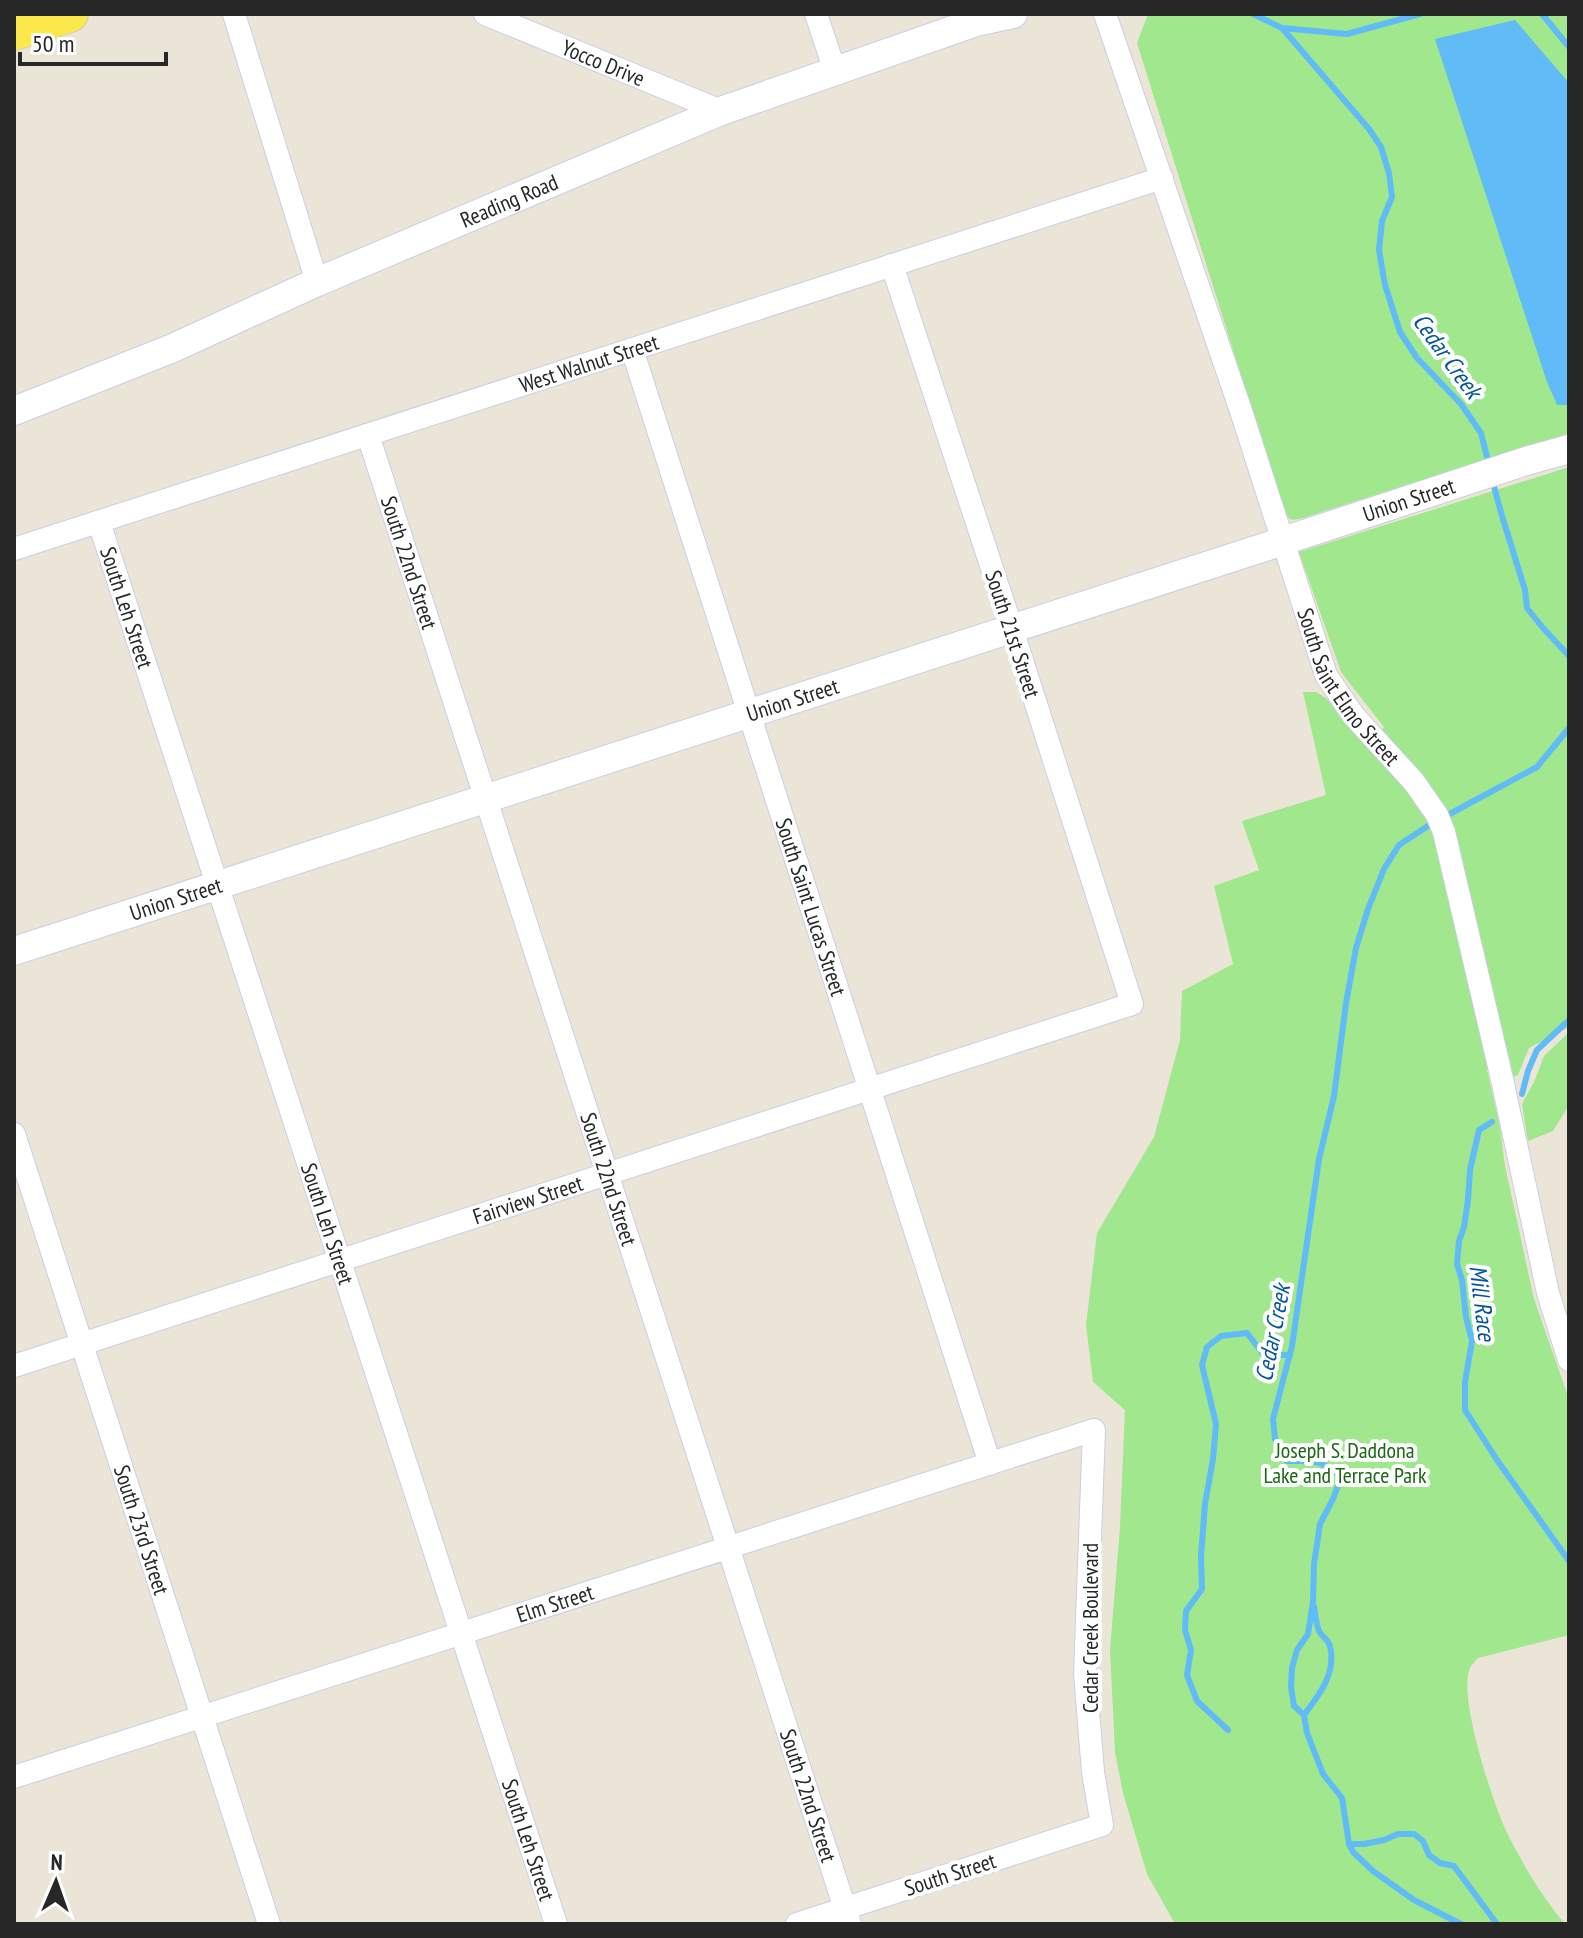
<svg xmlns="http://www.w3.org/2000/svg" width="1583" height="1938" font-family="'PT Sans Narrow',sans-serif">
	<rect width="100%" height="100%" fill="#ebe5d7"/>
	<!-- green -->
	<g fill="#a0e78e">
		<polygon points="1148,14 1566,14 1569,17 1569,433 1303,518 1293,520 1285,516 1137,43"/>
		<path d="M 1569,467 L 1569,1027 L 1529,1048 L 1518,1075 L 1512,1078 L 1510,1058 L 1487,1070 L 1500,1127 L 1505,1166 L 1534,1299 L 1569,1399 L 1569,1635 L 1478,1658 C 1476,1660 1471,1666 1470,1668 C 1457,1695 1494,1807 1508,1835 C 1524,1866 1542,1897 1565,1924 L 1175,1924 L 1147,1874 L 1123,1793 L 1115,1752 L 1110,1650 L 1120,1527 L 1125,1410 L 1093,1382 L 1086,1325 L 1097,1233 L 1154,1137 L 1180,1040 L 1182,991 L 1233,964 L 1214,886 L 1259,870 L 1242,821 L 1326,795 L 1303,692 L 1316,692 L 1326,698 L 1369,748 L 1384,727 L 1341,672 L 1299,552 Z"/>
		<polygon points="1569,1032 1569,1105 1553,1131 1528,1141 1522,1104 1534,1082 1544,1056"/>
	</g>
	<!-- water -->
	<polygon fill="#60bbf7" points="1515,20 1569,83 1569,405 1557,405 1547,382 1435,39"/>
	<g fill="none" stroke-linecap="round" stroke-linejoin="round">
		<!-- stream -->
		<g stroke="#60bbf7" stroke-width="6">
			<polyline points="1253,14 1282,28 1369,129 1381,147 1389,173 1392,197 1382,221 1379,250 1385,285 1400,332 1417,358 1461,404 1481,433 1489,465"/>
			<polyline points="1542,14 1569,47"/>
			<polyline points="1282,28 1347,34 1420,14"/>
			<polyline points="1492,479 1502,516 1525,590 1527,608 1543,628 1569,656"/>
			<polyline points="1444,817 1537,767 1569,728"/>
			<path d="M 1434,822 L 1399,845 L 1384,869 L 1368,909 L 1356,948 L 1346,1003 L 1334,1096 L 1319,1159 L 1292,1346 L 1273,1419 L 1275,1439 L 1282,1455 L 1287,1461 C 1313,1461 1321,1458 1341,1478 L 1333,1499 L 1320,1524 L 1314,1564 L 1313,1602 L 1308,1634 L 1297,1650 L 1292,1668 L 1291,1687 L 1294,1706 L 1304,1715 L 1307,1733 L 1323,1774 L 1342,1798 L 1349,1844 L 1353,1852 L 1373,1871 L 1414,1900 L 1461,1924"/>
			<polyline points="1522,1094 1528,1071 1537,1050 1569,1020"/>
			<polyline points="1492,1122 1479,1130 1470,1170 1468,1200 1464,1227 1459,1241 1457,1264 1462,1280 1466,1317 1472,1341 1465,1382 1465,1410 1497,1460 1569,1561"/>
			<path d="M 1304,1715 C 1319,1695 1337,1673 1330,1646 C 1328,1639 1322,1637 1319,1631 C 1316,1624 1315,1613 1314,1606"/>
			<polyline points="1228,1730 1197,1701 1187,1675 1191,1650 1185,1630 1186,1611 1202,1589 1201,1557 1205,1504 1213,1459 1216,1424 1202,1365 1207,1347 1221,1336 1247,1333 1264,1355 1290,1355"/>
			<polyline points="1349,1844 1364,1844 1384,1840 1398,1834 1414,1834 1423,1841 1429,1855 1440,1863 1454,1866 1497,1924"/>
		</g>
		<!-- minor casing -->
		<g stroke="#cccde2" stroke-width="24">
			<g id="minor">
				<polyline points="234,14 317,282"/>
				<path id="s1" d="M 485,14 L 721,111"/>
				<polyline points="816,14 835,71"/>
				<path id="s2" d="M 1105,14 L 1241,411 L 1326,675 L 1353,715 L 1414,782 L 1437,815 L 1444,832 L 1502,1079 L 1548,1293 L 1569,1360"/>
				<path id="s3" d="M 632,349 L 990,1464"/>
				<path id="s4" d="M 368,435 L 850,1924"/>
				<path id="s5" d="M 99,522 L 556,1924"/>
				<path id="s6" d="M 14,549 L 1162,178"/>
				<path id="s7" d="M 14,1134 L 269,1924"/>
				<path id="s8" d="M 14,1366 L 1132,1004 L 1012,629 L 892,265"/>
				<path id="s9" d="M 14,1777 L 1094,1430 L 1085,1674 L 1093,1772 L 1102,1825 L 797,1924"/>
			</g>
		</g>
		<!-- tertiary casing -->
		<g stroke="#cccde2" stroke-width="30">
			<g id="tertiary">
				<path id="s10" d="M 14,411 L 173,348 L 317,282 L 721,111 L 976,22 L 1013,14"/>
				<path id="s11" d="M 14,951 L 1265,547 L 1526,461 L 1569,449"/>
			</g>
		</g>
		<!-- primary casing -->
		<g stroke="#cbcbcb" stroke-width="38">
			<polyline id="primary" points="14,32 70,14"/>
		</g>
		<!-- minor -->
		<use href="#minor" stroke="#fff" stroke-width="22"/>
		<!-- tertiary -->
		<use href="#tertiary" stroke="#fff" stroke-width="28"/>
		<!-- primary -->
		<use href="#primary" stroke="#fbe94c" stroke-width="36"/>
	</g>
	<g text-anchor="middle" stroke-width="8" stroke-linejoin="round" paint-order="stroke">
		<!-- street labels -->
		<g font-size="22" fill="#272727" stroke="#fff">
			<text dy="8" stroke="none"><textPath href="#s1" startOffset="128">Yocco Drive</textPath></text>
			<text dy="8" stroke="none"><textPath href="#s10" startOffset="538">Reading Road</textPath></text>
			<text dy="8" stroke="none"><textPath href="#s6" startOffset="604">West Walnut Street</textPath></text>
			<text dy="8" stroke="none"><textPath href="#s11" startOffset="1466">Union Street</textPath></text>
			<text dy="8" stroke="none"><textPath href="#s4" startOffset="134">South 22nd Street</textPath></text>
			<text dy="8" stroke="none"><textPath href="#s5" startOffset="90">South Leh Street</textPath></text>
			<text transform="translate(1013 634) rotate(72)" y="8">South 21st Street</text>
			<text dy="8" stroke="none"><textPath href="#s2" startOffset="718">South Saint Elmo Street</textPath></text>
			<text dy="8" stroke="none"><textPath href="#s11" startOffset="818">Union Street</textPath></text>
			<text dy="8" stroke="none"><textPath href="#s11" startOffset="170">Union Street</textPath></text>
			<text dy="8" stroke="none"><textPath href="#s3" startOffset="586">South Saint Lucas Street</textPath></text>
			<text dy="8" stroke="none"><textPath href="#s4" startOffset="782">South 22nd Street</textPath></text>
			<text dy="8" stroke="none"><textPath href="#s8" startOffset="540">Fairview Street</textPath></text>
			<text dy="8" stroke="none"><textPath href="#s5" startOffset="738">South Leh Street</textPath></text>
			<text dy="8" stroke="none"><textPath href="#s7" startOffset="416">South 23rd Street</textPath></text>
			<text dy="8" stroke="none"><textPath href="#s9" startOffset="568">Elm Street</textPath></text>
			<text transform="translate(1090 1628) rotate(-90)" y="8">Cedar Creek Boulevard</text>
			<text dy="8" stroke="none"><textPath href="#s4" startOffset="1430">South 22nd Street</textPath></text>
			<text dy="8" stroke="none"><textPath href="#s5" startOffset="1386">South Leh Street</textPath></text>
			<text transform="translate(950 1874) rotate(-18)" y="8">South Street</text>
		</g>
		<!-- park labels -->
		<g font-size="22" fill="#1a6813" stroke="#fff">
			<text x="1345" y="1458">Joseph S. Daddona<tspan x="1345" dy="25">Lake and Terrace Park</tspan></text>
		</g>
		<!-- water labels -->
		<g font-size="24" font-style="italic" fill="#03559f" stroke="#fff">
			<text transform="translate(1447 356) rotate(54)" y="8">Cedar Creek</text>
			<text transform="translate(1482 1303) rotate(83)" y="8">Mill Race</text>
			<text transform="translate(1273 1333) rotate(-79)" y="8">Cedar Creek</text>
		</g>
	</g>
	<!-- border -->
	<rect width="1583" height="1938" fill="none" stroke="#272727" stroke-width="32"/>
	<!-- north arrow -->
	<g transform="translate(56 1882) rotate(2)" stroke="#ffffff" stroke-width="6" paint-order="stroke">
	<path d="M0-6L14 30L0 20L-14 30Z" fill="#272727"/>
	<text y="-12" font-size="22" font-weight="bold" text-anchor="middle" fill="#272727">N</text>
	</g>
	<!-- scale -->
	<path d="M20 52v12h146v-12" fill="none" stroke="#272727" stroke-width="4"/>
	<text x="32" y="52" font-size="24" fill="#272727" stroke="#ffffff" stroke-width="6" paint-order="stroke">50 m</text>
</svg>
